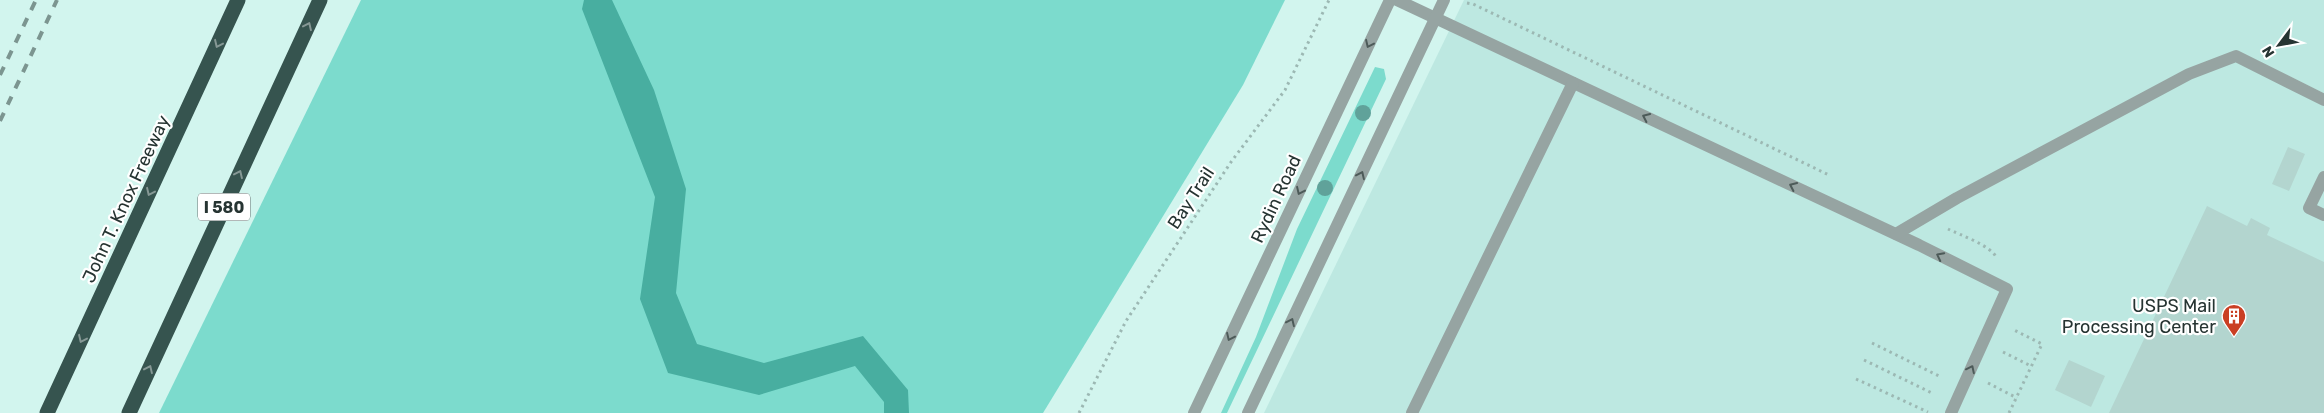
<svg xmlns="http://www.w3.org/2000/svg" width="2324" height="413" font-family="Rubik,sans-serif">
	<rect width="100%" height="100%" fill="#d2f5ee"/>
	<!-- built -->
	<polygon fill="#bde8e1" points="1464,0 2324,0 2324,413 1264,413"/>
	<!-- green -->
	<g fill="#7cdbcd">
		<polygon points="361,0 1285,0 1243,85 1043,413 159,413"/>
		<polygon points="1375,67 1384,69 1386,79 1227,413 1221,413 1256,337 1297,229"/>
	</g>
	<!-- water -->
	<polygon fill="#48aea0" points="584,0 612,0 654,90 686,189 676,293 697,344 764,363 863,336 908,390 909,413 884,413 884,402 855,366 759,395 668,373 640,299 655,197 582,9"/>
	<!-- building -->
	<g fill="#b3d5cf">
		<polygon points="2288,147 2305,154 2289,191 2272,184"/>
		<polygon points="2207,206 2247,226 2251,218 2270,228 2267,235 2324,262 2324,413 2109,413"/>
		<polygon points="2069,360 2105,376 2091,407 2055,390"/>
	</g>
	<g fill="none" stroke-linecap="round" stroke-linejoin="round">
		<!-- path -->
		<g stroke="#9cb8b3" stroke-width="3" stroke-dasharray="2.5 4" stroke-linecap="butt">
			<polyline points="1467,3 1473,4 1829,175"/>
			<path d="M 1948,229 C 1960,235 1993,246 1997,259"/>
			<polyline points="1872,343 1941,377"/>
			<polyline points="2003,352 2031,366"/>
			<polyline points="1864,360 1934,394"/>
			<polyline points="1856,379 1928,412"/>
			<polyline points="1988,383 2017,398"/>
			<polyline points="1079,413 1126,321 1231,162 1285,90 1329,0"/>
			<polyline points="2009,413 2042,344 2014,330 2015,328"/>
		</g>
		<!-- lane -->
		<g stroke="#96a4a2" stroke-width="12">
			<polyline points="1397,0 1919,245 2007,289 1951,413"/>
			<polyline points="2324,177 2309,208 2324,215"/>
			<polyline points="1896,234 1957,198 2189,74 2236,56 2324,100"/>
			<polyline points="1412,413 1573,83"/>
		</g>
		<!-- street -->
		<g stroke="#96a4a2" stroke-width="12">
			<polyline points="1194,413 1390,0"/>
			<polyline points="1248,413 1444,0"/>
		</g>
		<!-- highway -->
		<g stroke="#36544f" stroke-width="15">
			<polyline points="47,413 238,0"/>
			<polyline points="129,413 320,0"/>
		</g>
		<!-- rail -->
		<g stroke="#7c9590" stroke-width="4" stroke-dasharray="9 9" stroke-linecap="butt">
			<polyline points="0,75 36,0"/>
			<polyline points="0,121 57,0"/>
		</g>
	</g>
	<!-- trees -->
	<g fill="#60a29a">
		<circle cx="1363" cy="113" r="8"/>
		<circle cx="1325" cy="188" r="8"/>
	</g>
	<!-- one-way arrows -->
	<defs><path id="oneway-chevron" d="M-2-3.5L2.5 0L-2 3.5" fill="none" stroke-width="1.6" stroke-linecap="round" stroke-linejoin="round" transform="scale(1.25)"/></defs>
	<g stroke="#869895">
		<use href="#oneway-chevron" transform="translate(308 26) rotate(-65)"/>
		<use href="#oneway-chevron" transform="translate(218 44) rotate(115)"/>
		<use href="#oneway-chevron" transform="translate(239 174) rotate(-65)"/>
		<use href="#oneway-chevron" transform="translate(150 192) rotate(115)"/>
		<use href="#oneway-chevron" transform="translate(82 339) rotate(115)"/>
		<use href="#oneway-chevron" transform="translate(149 369) rotate(-65)"/>
	</g>
	<g stroke="#4d5b59">
		<use href="#oneway-chevron" transform="translate(1369 44) rotate(115)"/>
		<use href="#oneway-chevron" transform="translate(1646 117) rotate(-155)"/>
		<use href="#oneway-chevron" transform="translate(1361 175) rotate(-65)"/>
		<use href="#oneway-chevron" transform="translate(1793 186) rotate(-155)"/>
		<use href="#oneway-chevron" transform="translate(1300 191) rotate(115)"/>
		<use href="#oneway-chevron" transform="translate(1940 256) rotate(-153)"/>
		<use href="#oneway-chevron" transform="translate(1291 322) rotate(-65)"/>
		<use href="#oneway-chevron" transform="translate(1230 337) rotate(115)"/>
		<use href="#oneway-chevron" transform="translate(1971 369) rotate(-64)"/>
	</g>
	<!-- icons -->
	<defs>
		<g id="building-pin" transform="scale(1.25)"><path d="M0 17L-7.5 6A9.5 9.5 0 1 1 7.5 6Z" fill="#ca3f23" stroke="#fff"/><path d="M-4-6H4V6H1V3H-1V6H-4ZM-2.5-4.3h1.7v1.8h-1.7ZM.8-4.3h1.7v1.8H.8ZM-2.5-1h1.7V.8h-1.7ZM.8-1h1.7V.8H.8Z" fill="#fff"/></g>
	</defs>
	<g fill-rule="evenodd">
		<use href="#building-pin" x="2234" y="316"/>
	</g>
	<g text-anchor="middle" stroke-width="4.5" stroke-linejoin="round" paint-order="stroke">
		<!-- shield labels -->
		<rect fill="#fff" stroke="#677170" stroke-width="1" x="198" y="193.5" width="52" height="27" rx="4"/>
		<g font-size="16" font-weight="bold" fill="#263432">
			<text x="224" y="213">I 580</text>
		</g>
		<!-- street labels -->
		<g font-size="18" fill="#263432" stroke="#fff">
			<text transform="translate(1191 198) rotate(-57)" y="6">Bay Trail</text>
			<text transform="translate(126 199) rotate(-65)" y="6">John T. Knox Freeway</text>
			<text transform="translate(1276 199) rotate(-65)" y="6">Rydin Road</text>
		</g>
		<!-- poi labels -->
		<g font-size="18" fill="#263432" stroke="#fff" text-anchor="end">
			<text x="2216" y="312">USPS Mail<tspan x="2216" dy="21">Processing Center</tspan></text>
		</g>
	</g>
	<!-- north arrow -->
	<g transform="translate(2279 45) rotate(238)" stroke="#ffffff" stroke-width="4" paint-order="stroke">
	<path d="M0-4L9 19L0 12L-9 19Z" fill="#263432"/>
	<text y="-8" font-size="14" font-weight="bold" text-anchor="middle" fill="#263432">N</text>
	</g>
</svg>
